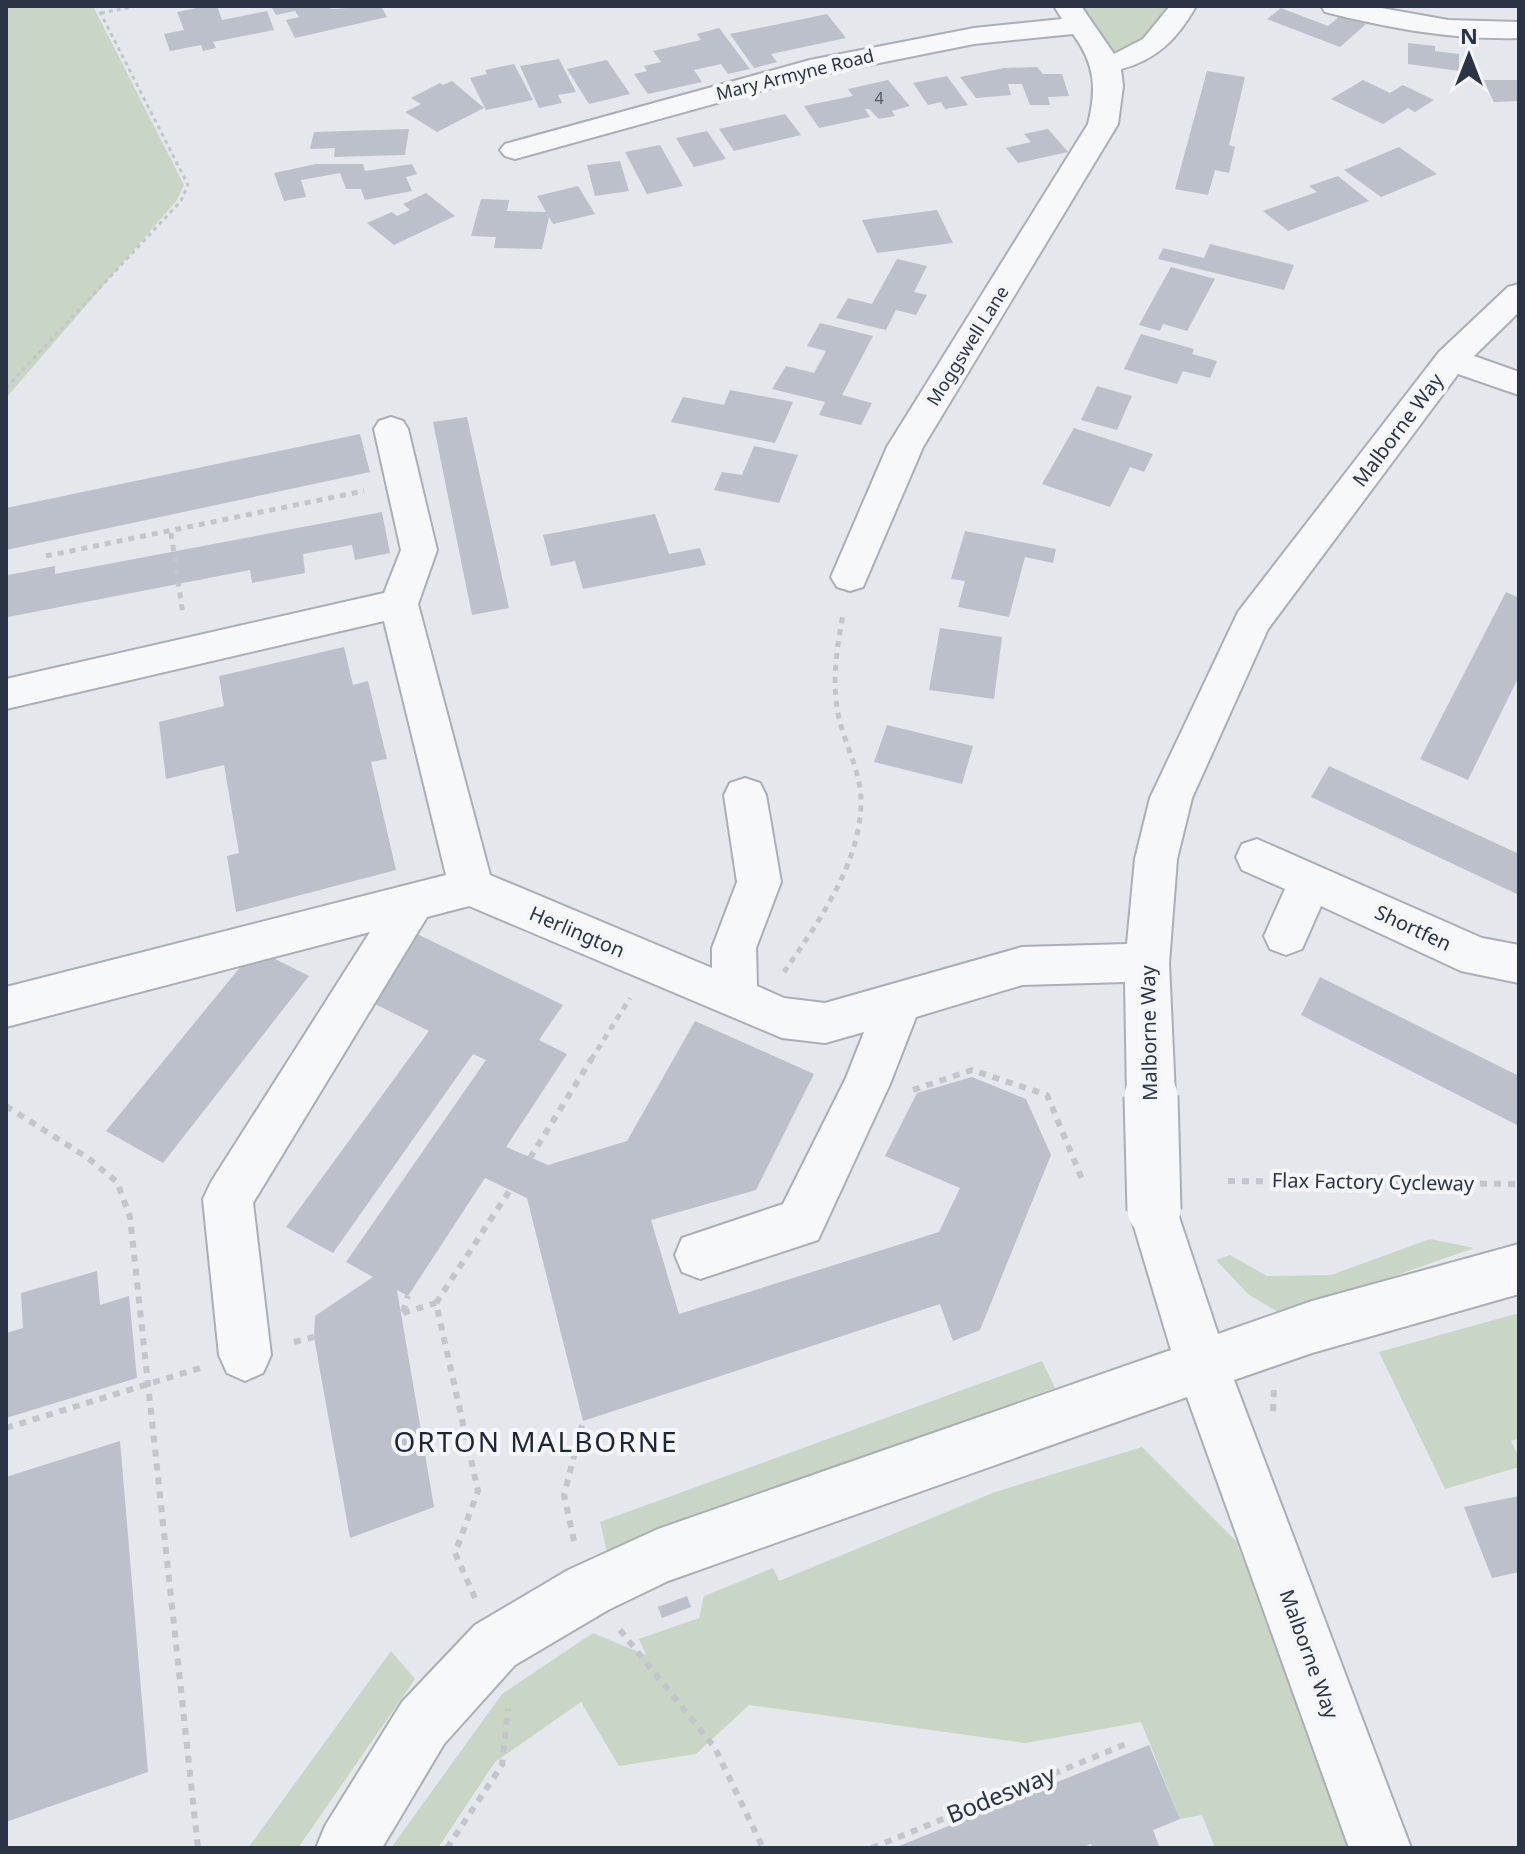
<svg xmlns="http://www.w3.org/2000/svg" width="1525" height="1854" font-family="'Noto Sans',sans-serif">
	<rect width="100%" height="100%" fill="#e4e7ec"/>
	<!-- green -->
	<g fill="#c9d6c5">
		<polygon points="6,6 93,6 184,185 177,200 6,398"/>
		<polygon points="1079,6 1175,6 1160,32 1116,56 1106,52"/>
		<polygon points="1430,1239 1474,1248 1283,1315 1248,1294 1216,1260 1230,1255 1267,1276 1331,1275"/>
		<polygon points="1519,1313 1519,1438 1511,1441 1519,1457 1519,1467 1445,1489 1379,1352"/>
		<polygon points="1042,1361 1055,1388 751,1496 607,1552 600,1522"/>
		<polygon points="1142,1447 1236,1541 1354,1848 1215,1848 1202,1815 1180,1819 1141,1722 1026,1743 749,1705 696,1754 619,1766 581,1702 495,1762 438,1848 391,1848 502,1694 593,1633 646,1655 639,1639 699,1618 704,1596 773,1568 779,1581 995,1492"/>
		<polygon points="391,1651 415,1679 298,1848 248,1848"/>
	</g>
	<!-- building -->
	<g fill="#bbc0ca">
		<polygon points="207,6 217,6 222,20 267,11 274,30 213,42 216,48 203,51 201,45 170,51 164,34 184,30 177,12"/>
		<polygon points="271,6 329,6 331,9 381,6 387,17 295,38 286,20 299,17 295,11 276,15"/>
		<polygon points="1281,8 1328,26 1341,15 1366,24 1340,47 1267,19"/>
		<polygon points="827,14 846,38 771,54 777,62 754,68 730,34"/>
		<polygon points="719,28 750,69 728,74 721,64 694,70 702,82 648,94 634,74 647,71 644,66 661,62 653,51 701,40 697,34"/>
		<polygon points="1408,43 1435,46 1435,51 1459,54 1459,71 1408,64"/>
		<polygon points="559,59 576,92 558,95 562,103 539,108 520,66"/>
		<polygon points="607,60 630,94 589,104 567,69"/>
		<polygon points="514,64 533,100 486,110 470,78 487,74 485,70"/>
		<polygon points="1037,67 1043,74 1062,74 1069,96 1048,97 1050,105 1030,105 1022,84 1008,84 1011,95 976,98 960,77 1004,68"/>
		<polygon points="1207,71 1245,77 1229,145 1235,147 1229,173 1215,170 1208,195 1175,189"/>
		<polygon points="947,76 968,105 945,109 941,102 928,105 913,83"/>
		<polygon points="888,80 910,106 892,111 895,116 879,119 869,109 865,109 870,117 819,128 804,106 853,96 848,89"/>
		<polygon points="1363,80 1390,93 1403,85 1434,100 1415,112 1408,108 1383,124 1331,99"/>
		<polygon points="1483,80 1519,80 1519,101 1494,102"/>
		<polygon points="452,81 484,108 437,132 405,112 421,104 411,98 440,83 443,85"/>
		<polygon points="785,114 801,135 734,151 719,129"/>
		<polygon points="409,129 405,155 334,157 335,148 310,149 314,132"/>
		<polygon points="1048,129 1068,152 1018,163 1006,148 1031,142 1024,134"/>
		<polygon points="707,131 726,159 694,167 676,138"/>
		<polygon points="660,145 683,186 647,194 625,152"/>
		<polygon points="1399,147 1437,174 1381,197 1344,170"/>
		<polygon points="620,161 629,191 595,196 587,165"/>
		<polygon points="316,164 363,164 365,171 412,164 417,174 406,177 412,191 365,200 361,189 346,189 340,173 301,180 306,197 284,201 274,173"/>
		<polygon points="1338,176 1369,201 1288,231 1263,211 1317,192 1309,186"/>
		<polygon points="578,186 595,214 553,224 549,217 542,249 494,248 496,237 471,236 481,199 509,200 507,211 546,212 537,196"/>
		<polygon points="426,193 455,216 394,245 367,223 392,212 397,216 410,210 403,204"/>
		<polygon points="937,210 953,243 877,253 862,220"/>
		<polygon points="1210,244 1294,265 1284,290 1158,259 1163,248 1204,258"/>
		<polygon points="897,259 927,266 914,292 927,295 916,315 896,310 886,330 836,318 848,298 872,304"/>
		<polygon points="1171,267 1215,279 1187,331 1163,324 1160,331 1139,325"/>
		<polygon points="820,323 873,336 842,395 872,403 861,425 819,415 825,402 772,389 786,366 814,373 826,351 807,346"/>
		<polygon points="1141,334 1194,349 1192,354 1217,361 1210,378 1183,371 1177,384 1124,369"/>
		<polygon points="1097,386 1132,396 1117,430 1081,420"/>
		<polygon points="730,390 793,402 775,443 671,422 683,397 724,405"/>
		<polygon points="467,417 509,608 472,615 433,422"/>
		<polygon points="1074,428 1153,454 1144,472 1130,467 1110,507 1042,484"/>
		<polygon points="360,434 370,472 6,550 6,508"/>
		<polygon points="754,446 798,455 779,503 714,490 722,472 742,475"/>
		<polygon points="382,512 390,553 355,560 352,545 303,554 305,573 252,583 250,570 8,617 8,575 55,566 55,574"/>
		<polygon points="655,514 669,554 700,548 706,565 583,589 575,561 551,566 543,535"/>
		<polygon points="965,531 1056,549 1053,563 1025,557 1009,617 958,607 965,581 951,579"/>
		<polygon points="1506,592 1519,598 1519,676 1468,780 1420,759"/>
		<polygon points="940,628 1002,637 994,699 929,690"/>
		<polygon points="344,647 353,685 368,681 387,759 371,762 396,870 236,912 227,856 239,853 224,765 166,779 159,722 224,706 219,676"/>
		<polygon points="887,725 973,746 962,784 874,762"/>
		<polygon points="1329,766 1519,854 1519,895 1311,797"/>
		<polygon points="411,931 563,1005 539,1040 567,1054 506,1147 548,1165 627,1141 695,1021 814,1074 756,1190 651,1220 679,1314 939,1232 960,1188 885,1156 917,1093 972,1077 1026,1099 1051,1155 980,1330 953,1341 940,1304 583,1421 527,1198 485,1178 408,1296 397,1290 434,1507 350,1538 314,1337 315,1316 373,1277 346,1262 486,1060 473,1054 333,1253 286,1227 429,1031 361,997"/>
		<polygon points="255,949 309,976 163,1163 106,1131"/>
		<polygon points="1320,977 1519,1076 1519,1126 1301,1015"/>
		<polygon points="97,1271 100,1305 129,1296 137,1378 6,1418 6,1333 23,1328 21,1293"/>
		<polygon points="120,1441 148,1772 6,1822 6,1477"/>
		<polygon points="1519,1496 1519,1572 1492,1578 1464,1507"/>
		<polygon points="687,1596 691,1607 662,1618 658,1607"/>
		<polygon points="1149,1745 1180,1819 1153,1830 1160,1848 1093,1848 1091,1844 1081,1848 894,1848"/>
	</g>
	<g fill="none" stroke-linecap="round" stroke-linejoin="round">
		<!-- minor casing -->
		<g stroke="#a9aeb7" stroke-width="4">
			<g id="minor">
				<path d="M 1054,6 L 1081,6 L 1114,54 L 1143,39 L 1170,6 L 1196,6 C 1178,38 1157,60 1121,69 L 1123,86 L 1118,124 L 923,447 L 863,587 L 850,591 L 837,587 L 831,577 L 887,447 L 1088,124 C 1097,88 1095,64 1073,34 L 974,44 L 814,76 L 515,159 L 505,156 L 500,150 L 505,144 L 810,60 L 974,28 L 1062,19 Z"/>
				<path d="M 1321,6 L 1370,6 L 1448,20 L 1519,22 L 1519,38 C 1452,40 1389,28 1325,12 Z"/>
				<polygon points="1519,284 1519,312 1474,356 1519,372 1519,395 1458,374 1268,629 1192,798 1177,859 1169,963 1175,1096 1168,1111 1151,1118 1134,1111 1127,1096 1125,982 1022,985 916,1017 890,1084 818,1240 700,1279 682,1272 675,1255 682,1238 783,1204 846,1078 864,1032 825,1043 782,1038 469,906 427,917 253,1203 271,1355 263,1373 245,1381 227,1373 219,1355 203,1199 211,1182 370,932 6,1027 6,987 446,875 384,621 6,709 6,679 384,593 401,550 374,429 379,421 391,417 403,421 408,429 437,550 418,604 490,875 712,968 712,948 737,882 724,795 730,783 745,778 760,783 766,795 781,882 756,948 757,986 784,998 825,1003 1022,947 1127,944 1135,859 1150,798 1238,612 1439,352 1508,287"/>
				<polygon points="1257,839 1482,938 1519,945 1519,983 1461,971 1321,906 1302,949 1286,955 1270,949 1264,936 1285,889 1242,870 1236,857 1242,844"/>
				<polygon points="1154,1186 1171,1193 1218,1334 1312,1301 1519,1244 1519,1294 1312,1353 1234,1380 1411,1848 1349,1848 1187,1397 668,1581 608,1610 515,1665 444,1744 382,1848 316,1848 325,1826 402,1702 475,1625 568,1570 658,1529 1171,1350 1129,1210 1137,1193"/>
			</g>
		</g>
		<!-- path-far2 -->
		<g stroke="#c2c5cb" stroke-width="3" stroke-dasharray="4 4" stroke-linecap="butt">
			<polyline points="101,13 137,6"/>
			<polyline points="6,388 181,201 188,185 97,6"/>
		</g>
		<!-- path-far1 -->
		<g stroke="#c2c5cb" stroke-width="5" stroke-dasharray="6 6" stroke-linecap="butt">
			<polyline points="171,533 183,615"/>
			<polyline points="46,556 364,491"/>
			<path d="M 784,972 C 818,923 861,863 861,801 C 861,772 845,745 839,718 C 831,683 837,648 843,614"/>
			<polyline points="591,1060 630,998"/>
		</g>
		<!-- path -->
		<g stroke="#c2c5cb" stroke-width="6" stroke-dasharray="7 7" stroke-linecap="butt">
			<polyline points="913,1090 972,1070 1047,1095 1082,1179"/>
			<polyline points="6,1106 88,1158 117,1182 130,1217 198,1848"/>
			<polyline points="530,1158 592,1058"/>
			<polyline points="1228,1181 1519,1184"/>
			<polyline points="403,1312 408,1296"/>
			<polyline points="403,1313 436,1303"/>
			<polyline points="294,1342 314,1337"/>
			<polyline points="1273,1411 1274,1389"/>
			<polyline points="6,1428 200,1368"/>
			<polyline points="574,1541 564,1495 583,1421"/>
			<polyline points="475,1598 455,1553 478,1491 436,1303 510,1190"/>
			<polyline points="620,1630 715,1748 763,1848"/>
			<polyline points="447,1848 502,1765 508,1709"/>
			<polyline points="872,1848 1131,1742"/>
		</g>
		<!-- minor -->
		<use href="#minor" fill="#f7f8fa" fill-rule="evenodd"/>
		<!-- minor-bridge casing -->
		<g stroke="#a9aeb7" stroke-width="57" stroke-linecap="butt">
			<polyline id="minor-bridge" points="1151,1096 1154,1210"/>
		</g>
		<!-- minor-bridge -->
		<use href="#minor-bridge" stroke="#f7f8fa" stroke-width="53"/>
	</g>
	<g text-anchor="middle" stroke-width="8" stroke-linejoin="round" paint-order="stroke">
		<!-- number labels -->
		<g font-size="16" fill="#4f5766">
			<text x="879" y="104">4</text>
		</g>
		<!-- far-street labels -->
		<g font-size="18" fill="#2b3445" stroke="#f4f6f9">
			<text transform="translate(795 75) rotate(-14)" y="6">Mary Armyne Road</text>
			<text transform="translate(968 346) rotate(-58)" y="6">Moggswell Lane</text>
		</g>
		<!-- street labels -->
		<g font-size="20" fill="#2b3445" stroke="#f4f6f9">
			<text transform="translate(1398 430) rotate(-53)" y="7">Malborne Way</text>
			<text transform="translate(1413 928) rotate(25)" y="7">Shortfen</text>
			<text transform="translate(577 932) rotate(23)" y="7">Herlington</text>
			<text transform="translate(1149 1033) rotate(-91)" y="7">Malborne Way</text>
			<text transform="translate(1373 1182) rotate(1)" y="7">Flax Factory Cycleway</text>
			<text transform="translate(1309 1654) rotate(70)" y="7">Malborne Way</text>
		</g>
		<!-- near-street labels -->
		<g font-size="24" fill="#2b3445" stroke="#f4f6f9">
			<text transform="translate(1001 1795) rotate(-22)" y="8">Bodesway</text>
		</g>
		<!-- near-quarter labels -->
		<g font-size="28" letter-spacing="2" fill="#1d2536" stroke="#f4f6f9">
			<text x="536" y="1452">ORTON MALBORNE</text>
		</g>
	</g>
	<!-- border -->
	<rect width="1525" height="1854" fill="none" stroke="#2b3445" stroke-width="16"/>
	<!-- north arrow -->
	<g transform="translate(1469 56)" stroke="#f4f6f9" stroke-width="6" paint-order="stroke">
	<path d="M0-6L14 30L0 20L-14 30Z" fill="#2b3445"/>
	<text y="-12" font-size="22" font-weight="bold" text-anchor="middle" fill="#2b3445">N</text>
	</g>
</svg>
